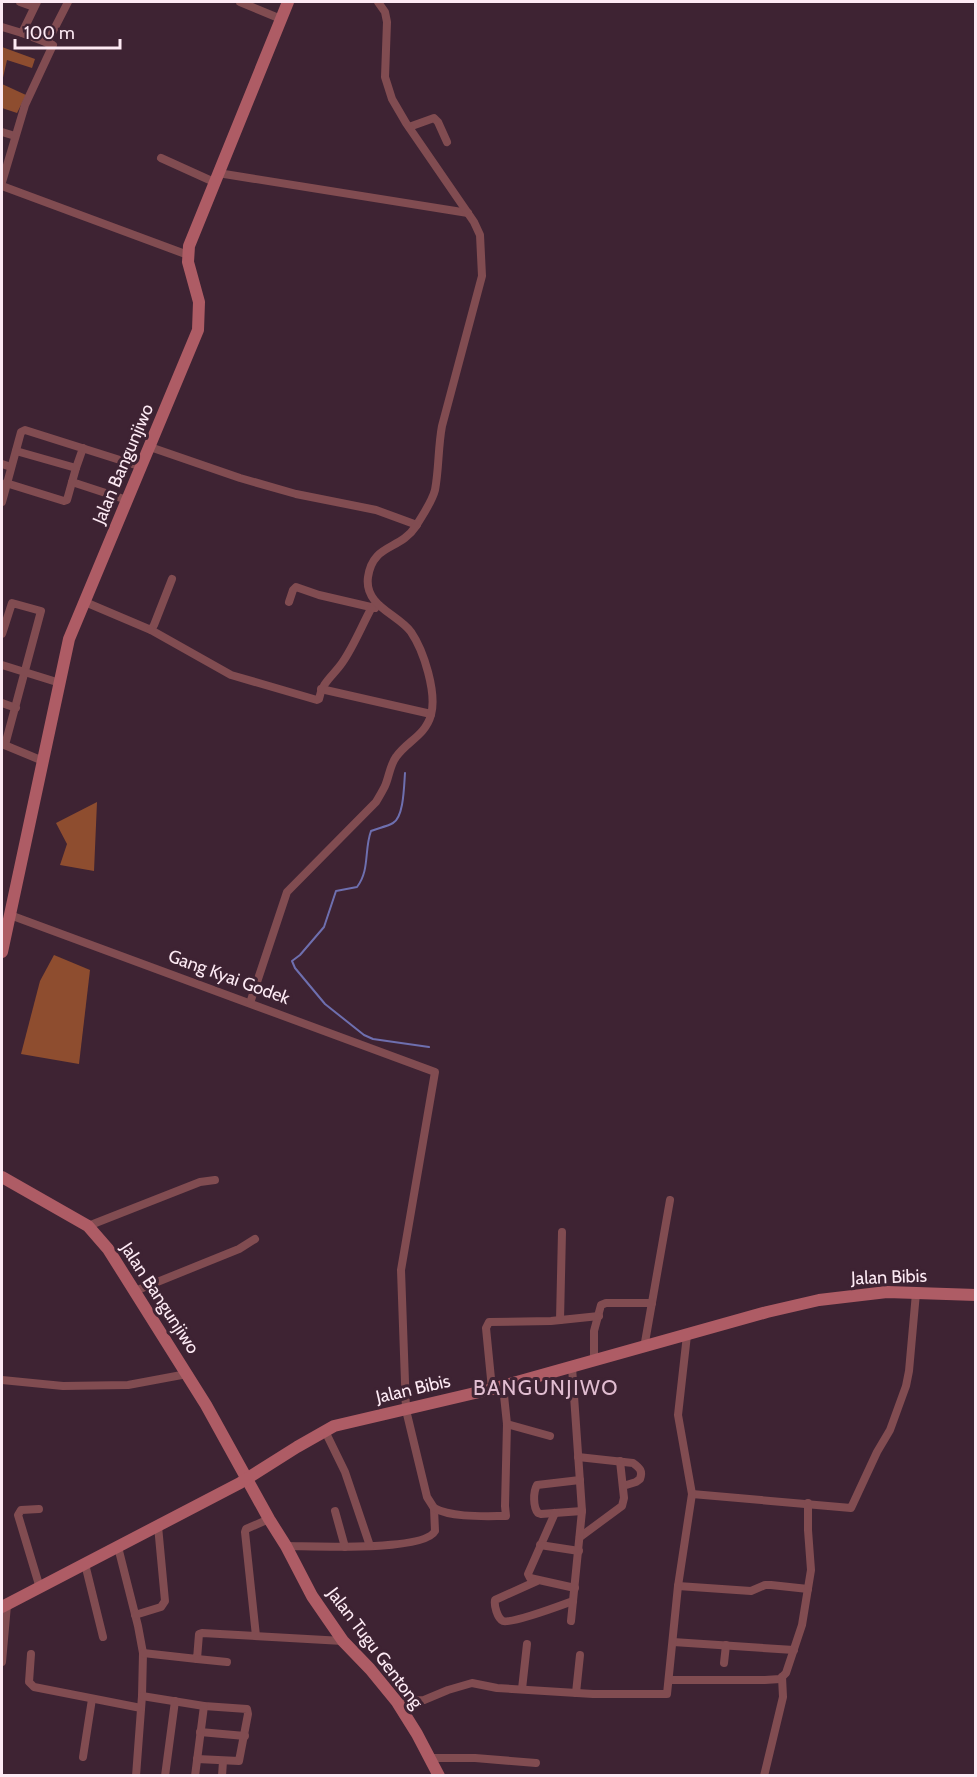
<svg xmlns="http://www.w3.org/2000/svg" width="977" height="1777" font-family="Cabin,sans-serif">
	<rect width="100%" height="100%" fill="#3e2333"/>
	<!-- forest -->
	<g fill="#8e4d2f">
		<polygon points="2,47 35,59 32,68 7,60 2,82"/>
		<polygon points="2,84 26,95 17,113 2,108"/>
		<polygon points="97,802 94,871 60,865 67,844 56,823"/>
		<polygon points="54,955 90,970 79,1064 21,1054 40,981"/>
	</g>
	<g fill="none" stroke-linecap="round" stroke-linejoin="round">
		<!-- stream -->
		<path stroke="#6e6faf" stroke-width="2" d="M 405,773 C 404,785 404,817 393,823 C 386,827 378,828 371,831 C 364,850 370,870 357,887 L 336,891 L 324,927 L 300,955 L 292,961 L 295,968 L 325,1004 L 364,1035 L 373,1039 L 429,1047"/>
		<!-- minor -->
		<g stroke="#814c51" stroke-width="8">
			<polyline points="20,2 34,7"/>
			<polyline points="240,2 281,19"/>
			<polyline points="2,27 22,33"/>
			<polyline points="47,43 68,2"/>
			<polyline points="409,127 434,118 438,122 447,142"/>
			<polyline points="2,132 15,136"/>
			<polyline points="161,158 214,182"/>
			<polyline points="218,173 468,213"/>
			<polyline points="2,182 25,105 53,45 22,33 37,2"/>
			<polyline points="2,186 188,255"/>
			<polyline points="150,447 240,478 296,494 376,510 417,525"/>
			<polyline points="2,464 11,467"/>
			<polyline points="76,468 83,448"/>
			<polyline points="72,482 127,500"/>
			<polyline points="6,483 64,501 67,500 76,468 16,451"/>
			<polyline points="2,502 21,432 25,430 142,467"/>
			<polyline points="85,602 151,630 154,625 172,579"/>
			<polyline points="289,602 293,590 296,587 319,595 375,608"/>
			<path d="M 151,630 L 231,675 L 317,700 L 319,699 C 322,682 333,676 342,663 C 354,646 362,625 372,607"/>
			<polyline points="2,634 12,603 41,611 5,745"/>
			<polyline points="2,665 60,683"/>
			<polyline points="321,689 431,714"/>
			<polyline points="2,703 16,708"/>
			<polyline points="2,744 43,761"/>
			<path d="M 10,915 L 435,1072 L 401,1270 L 406,1410 L 427,1497 L 434,1508 L 435,1531 C 424,1552 312,1546 286,1546"/>
			<path d="M 250,1003 L 287,892 L 376,802 C 379,797 382,792 385,786 C 389,777 390,765 396,757 C 407,741 425,736 431,715 C 437,693 424,651 411,632 C 398,614 364,606 368,577 C 373,543 400,551 416,526 C 422,516 432,502 435,490 C 439,469 438,447 442,426 L 482,276 L 480,235 L 474,222 L 406,123 L 392,99 L 385,77 L 387,22 L 385,12 L 378,2"/>
			<polyline points="88,1226 200,1182 215,1180"/>
			<polyline points="135,1291 239,1249 255,1239"/>
			<polyline points="560,1320 562,1232"/>
			<polyline points="644,1348 670,1200"/>
			<polyline points="594,1361 594,1331 601,1305 606,1303 652,1303"/>
			<polyline points="2,1380 63,1386 128,1385 187,1374"/>
			<polyline points="492,1389 486,1328 489,1322 551,1321 599,1316"/>
			<polyline points="507,1424 550,1436"/>
			<polyline points="325,1431 345,1472 370,1546"/>
			<path d="M 578,1457 L 633,1463 C 640,1468 643,1471 640,1479 L 636,1482 L 623,1486"/>
			<path d="M 580,1480 L 537,1485 C 533,1492 533,1507 538,1513 L 541,1514 L 582,1511"/>
			<polyline points="692,1494 851,1508 877,1452 890,1430 906,1386 909,1371 916,1293"/>
			<path d="M 434,1508 C 452,1518 486,1516 506,1516 L 505,1506 L 507,1424 L 503,1386"/>
			<polyline points="39,1509 21,1510 18,1515 40,1588"/>
			<polyline points="335,1511 345,1547"/>
			<polyline points="555,1513 528,1574 530,1578 575,1588"/>
			<polyline points="580,1537 622,1506 624,1498 620,1461"/>
			<polyline points="540,1545 579,1551"/>
			<polyline points="118,1547 138,1626 143,1653 142,1696 136,1776"/>
			<polyline points="85,1564 103,1637"/>
			<path d="M 537,1581 L 495,1600 C 494,1605 497,1618 503,1621 C 512,1624 562,1605 573,1601"/>
			<polyline points="678,1586 751,1591 765,1585 771,1585 808,1589"/>
			<polyline points="135,1615 161,1607 165,1601 158,1526"/>
			<polyline points="571,1621 582,1511 572,1367"/>
			<polyline points="256,1636 245,1532 246,1529 269,1519"/>
			<polyline points="673,1642 794,1650"/>
			<polyline points="143,1653 197,1659 199,1634 202,1633 343,1641"/>
			<polyline points="31,1654 29,1682 34,1687 141,1708"/>
			<polyline points="197,1659 227,1662"/>
			<polyline points="2,1662 7,1605"/>
			<polyline points="724,1663 726,1645"/>
			<polyline points="669,1680 765,1680 780,1679 786,1673 802,1625 811,1570 808,1530 808,1503"/>
			<polyline points="522,1689 527,1644"/>
			<polyline points="576,1693 580,1655"/>
			<polyline points="142,1696 204,1706 247,1709 248,1714 239,1761 197,1759"/>
			<polyline points="397,1702 424,1700 448,1690 472,1683 497,1688 593,1694 667,1694 678,1586 692,1494 678,1415 687,1335"/>
			<polyline points="200,1732 245,1736"/>
			<polyline points="83,1757 92,1699"/>
			<polyline points="430,1758 475,1758 536,1763"/>
			<polyline points="165,1776 175,1701"/>
			<polyline points="195,1776 204,1706"/>
			<polyline points="222,1776 223,1761"/>
			<polyline points="764,1776 783,1697 782,1677"/>
		</g>
		<!-- secondary -->
		<g stroke="#ae5c65" stroke-width="12">
			<polyline points="2,952 69,639 198,330 199,302 188,262 189,246 288,2"/>
			<polyline points="2,1177 88,1226 108,1249 206,1405 269,1519 286,1546 312,1596 343,1641 370,1669 397,1702 417,1734 439,1776"/>
			<polyline points="2,1607 240,1483 297,1447 334,1426 492,1389 767,1312 819,1300 887,1292 976,1295"/>
		</g>
	</g>
	<g text-anchor="middle" stroke-width="6" stroke-linejoin="round" paint-order="stroke">
		<!-- street labels -->
		<g font-size="18" fill="#fdeaf4" stroke="#3e2333">
			<text transform="translate(123 464) rotate(-67)" y="6">Jalan Bangunjiwo</text>
			<text transform="translate(229 977) rotate(20)" y="6">Gang Kyai Godek</text>
			<text transform="translate(889 1277) rotate(-2)" y="6">Jalan Bibis</text>
			<text transform="translate(160 1298) rotate(57)" y="6">Jalan Bangunjiwo</text>
			<text transform="translate(413 1389) rotate(-13)" y="6">Jalan Bibis</text>
			<text transform="translate(375 1648) rotate(53)" y="6">Jalan Tugu Gentong</text>
		</g>
		<!-- quarter labels -->
		<g font-size="21" letter-spacing="1.5" fill="#e1bdd1" stroke="#3e2333">
			<text x="546" y="1395">BANGUNJIWO</text>
		</g>
	</g>
	<!-- border -->
	<rect width="977" height="1777" fill="none" stroke="#fdeaf4" stroke-width="6"/>
	<!-- scale -->
	<path d="M15 39v9h105v-9" fill="none" stroke="#fdeaf4" stroke-width="3"/>
	<text x="24" y="39" font-size="18" fill="#fdeaf4" stroke="#3e2333" stroke-width="4.5" paint-order="stroke">100 m</text>
</svg>
